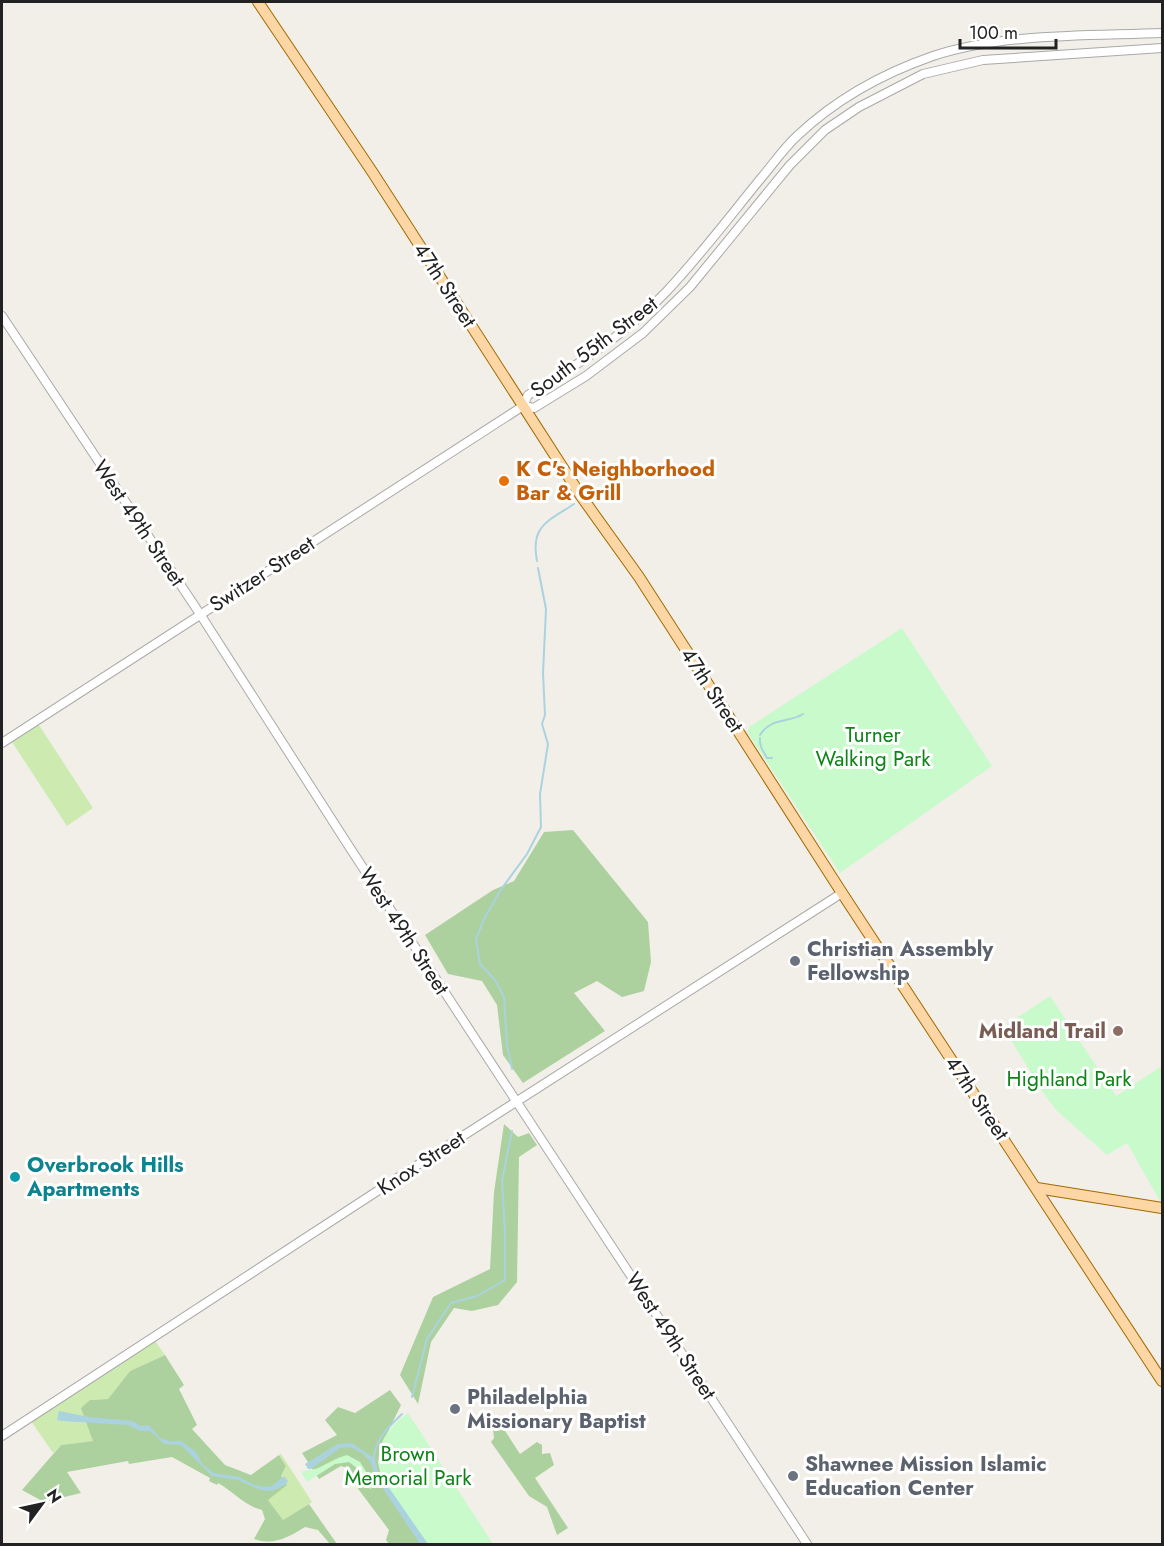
<svg xmlns="http://www.w3.org/2000/svg" width="1164" height="1546" font-family="Jost,sans-serif">
	<rect width="100%" height="100%" fill="#f2efe9"/>
	<!-- grass -->
	<g fill="#cdebb0">
		<polygon points="39,725 93,808 67,826 12,742"/>
		<polygon points="155,1341 165,1355 130,1371 108,1399 90,1400 94,1441 61,1445 53,1453 31,1421"/>
		<polygon points="281,1454 312,1502 283,1520 267,1499 286,1485 281,1476 286,1466 279,1455"/>
	</g>
	<!-- forest -->
	<g fill="#add19e">
		<polygon points="573,830 648,922 651,962 644,991 622,997 597,981 574,993 605,1031 523,1083 503,1055 497,1005 482,981 448,974 425,935 493,890 514,881 544,832"/>
		<polygon points="504,1124 518,1137 529,1133 537,1145 519,1157 517,1282 498,1305 472,1311 454,1308 431,1342 418,1404 400,1375 433,1297 490,1269 494,1192"/>
		<path d="M 165,1355 L 184,1385 L 179,1389 L 197,1425 L 192,1429 L 225,1465 L 251,1475 L 279,1455 L 286,1466 L 281,1476 L 287,1485 L 268,1500 L 283,1520 L 309,1504 L 337,1544 L 330,1544 L 318,1530 L 305,1527 C 289,1537 273,1546 254,1539 L 265,1519 L 262,1510 C 247,1507 232,1491 218,1483 L 217,1485 L 209,1481 L 210,1478 L 172,1457 L 129,1464 L 128,1461 L 67,1472 L 81,1493 L 44,1502 L 22,1490 L 61,1445 L 93,1441 L 81,1408 L 90,1400 L 108,1399 L 130,1371 Z"/>
		<polygon points="390,1390 401,1405 380,1448 378,1463 382,1477 427,1544 389,1544 386,1540 389,1530 356,1486 346,1468 341,1466 319,1479 302,1453 337,1435 325,1420 338,1407 355,1413"/>
		<polygon points="500,1423 520,1454 537,1442 542,1445 542,1454 550,1453 554,1465 535,1478 568,1528 557,1535 547,1507 529,1496 491,1442 494,1438 493,1429"/>
	</g>
	<!-- park -->
	<g fill="#c8facc">
		<polygon points="902,628 992,766 840,873 747,732 749,727"/>
		<polygon points="1050,996 1116,1096 1162,1066 1162,1201 1160,1201 1127,1143 1107,1155 1057,1111 1044,1094 1003,1027"/>
		<path d="M 408,1413 L 493,1544 L 427,1544 L 384,1481 L 370,1489 L 358,1469 L 349,1462 L 335,1464 L 307,1482 L 301,1472 C 307,1469 313,1471 320,1467 C 329,1463 336,1458 347,1455 L 360,1462 L 373,1483 L 381,1477 C 374,1447 384,1431 408,1413 Z"/>
	</g>
	<!-- water -->
	<g fill="#aad3df">
		<polygon points="59,1411 89,1417 133,1421 140,1426 149,1425 160,1438 169,1441 181,1441 196,1452 203,1465 214,1473 239,1477 254,1485 267,1487 272,1486 283,1477 285,1477 288,1481 285,1485 272,1491 260,1490 238,1480 212,1476 181,1445 164,1444 150,1431 140,1431 128,1425 62,1421 57,1420"/>
		<polygon points="352,1443 375,1459 378,1472 428,1544 420,1544 376,1478 370,1461 362,1453 350,1447 340,1448 311,1469 308,1469 305,1464 338,1444"/>
	</g>
	<g fill="none" stroke-linecap="round" stroke-linejoin="round">
		<!-- stream -->
		<g stroke="#aad3df" stroke-width="2">
			<path d="M 537,561 C 530,526 548,521 574,504"/>
			<path d="M 760,735 C 771,717 789,723 803,714"/>
			<path d="M 760,738 C 759,745 763,751 767,758 L 772,758"/>
			<polyline points="512,1069 507,1045 504,997 495,980 480,964 476,939 484,919 500,891 527,854 541,827 540,794 548,744 542,724 545,715 543,673 546,609 538,568"/>
			<polyline points="412,1397 427,1339 451,1303 477,1296 505,1280 505,1231 502,1181 512,1131"/>
			<path d="M 373,1461 C 376,1437 386,1430 402,1414"/>
		</g>
		<!-- minor casing -->
		<g stroke="#a9a9a9" stroke-width="10">
			<g id="minor">
				<polyline points="2,316 200,614 350,848 807,1544"/>
				<path d="M 523,406 L 528,395 C 577,365 626,334 666,292 C 700,256 730,216 762,177 C 773,164 784,148 797,136 C 835,100 884,73 933,56 C 1003,33 1089,36 1162,33"/>
				<polyline points="523,406 534,408 586,376 643,333 690,287 790,165 825,130 859,107 923,74 983,60 1162,48"/>
				<polyline points="2,743 523,406"/>
				<polyline points="2,1436 405,1173 842,893"/>
			</g>
		</g>
		<!-- major casing -->
		<g stroke="#a06b00" stroke-width="12">
			<g id="major">
				<polyline points="258,2 373,173 581,496 639,577 688,653 842,893 1162,1381"/>
				<polyline points="1037,1188 1162,1208"/>
			</g>
		</g>
		<!-- minor -->
		<use href="#minor" stroke="#fff" stroke-width="8"/>
		<!-- major -->
		<use href="#major" stroke="#fcd6a4" stroke-width="10"/>
	</g>
	<!-- markers -->
	<circle fill="#e8710a" stroke="#fff" stroke-width="2" cx="504" cy="481" r="6"/>
	<g fill="#6b7280" stroke="#fff" stroke-width="2">
		<circle cx="795" cy="961" r="6"/>
		<circle cx="455" cy="1409" r="6"/>
		<circle cx="793" cy="1476" r="6"/>
	</g>
	<circle fill="#8d6e63" stroke="#fff" stroke-width="2" cx="1118" cy="1031" r="6"/>
	<circle fill="#0f9aa8" stroke="#fff" stroke-width="2" cx="15" cy="1177" r="6"/>
	<g text-anchor="middle" stroke-width="6" stroke-linejoin="round" paint-order="stroke">
		<!-- street labels -->
		<g font-size="21" fill="#222" stroke="#fff">
			<text transform="translate(445 285) rotate(57)" y="7">47th Street</text>
			<text transform="translate(594 347) rotate(-37)" y="7">South 55th Street</text>
			<text transform="translate(139 523) rotate(56)" y="7">West 49th Street</text>
			<text transform="translate(262 574) rotate(-33)" y="7">Switzer Street</text>
			<text transform="translate(712 690) rotate(57)" y="7">47th Street</text>
			<text transform="translate(404 931) rotate(57)" y="7">West 49th Street</text>
			<text transform="translate(977 1098) rotate(56)" y="7">47th Street</text>
			<text transform="translate(421 1163) rotate(-33)" y="7">Knox Street</text>
			<text transform="translate(671 1336) rotate(57)" y="7">West 49th Street</text>
		</g>
		<!-- food labels -->
		<g font-size="21" font-weight="bold" fill="#c56008" stroke="#fff" text-anchor="start">
			<text x="516" y="476">K C's Neighborhood<tspan x="516" dy="24">Bar &amp; Grill</tspan></text>
		</g>
		<!-- park labels -->
		<g font-size="21" fill="#0c8416" stroke="#fff">
			<text x="873" y="742">Turner<tspan x="873" dy="24">Walking Park</tspan></text>
			<text x="1069" y="1086">Highland Park</text>
			<text x="408" y="1461">Brown<tspan x="408" dy="24">Memorial Park</tspan></text>
		</g>
		<!-- worship labels -->
		<g font-size="21" font-weight="bold" fill="#5b616d" stroke="#fff" text-anchor="start">
			<text x="807" y="956">Christian Assembly<tspan x="807" dy="24">Fellowship</tspan></text>
			<text x="467" y="1404">Philadelphia<tspan x="467" dy="24">Missionary Baptist</tspan></text>
			<text x="805" y="1471">Shawnee Mission Islamic<tspan x="805" dy="24">Education Center</tspan></text>
		</g>
		<!-- education labels -->
		<g font-size="21" font-weight="bold" fill="#785e54" stroke="#fff" text-anchor="end">
			<text x="1106" y="1038">Midland Trail</text>
		</g>
		<!-- culture labels -->
		<g font-size="21" font-weight="bold" fill="#0d838f" stroke="#fff" text-anchor="start">
			<text x="27" y="1172">Overbrook Hills<tspan x="27" dy="24">Apartments</tspan></text>
		</g>
	</g>
	<!-- border -->
	<rect width="1164" height="1546" fill="none" stroke="#222222" stroke-width="6"/>
	<!-- north arrow -->
	<g transform="translate(42 1504) rotate(57)" stroke="#ffffff" stroke-width="4.5" paint-order="stroke">
	<path d="M0-4.5L10 22L0 15L-10 22Z" fill="#222222"/>
	<text y="-9" font-size="16" font-weight="bold" text-anchor="middle" fill="#222222">N</text>
	</g>
	<!-- scale -->
	<path d="M960 39v9h96v-9" fill="none" stroke="#222222" stroke-width="3"/>
	<text x="969" y="39" font-size="18" fill="#222222" stroke="#ffffff" stroke-width="4.5" paint-order="stroke">100 m</text>
</svg>
